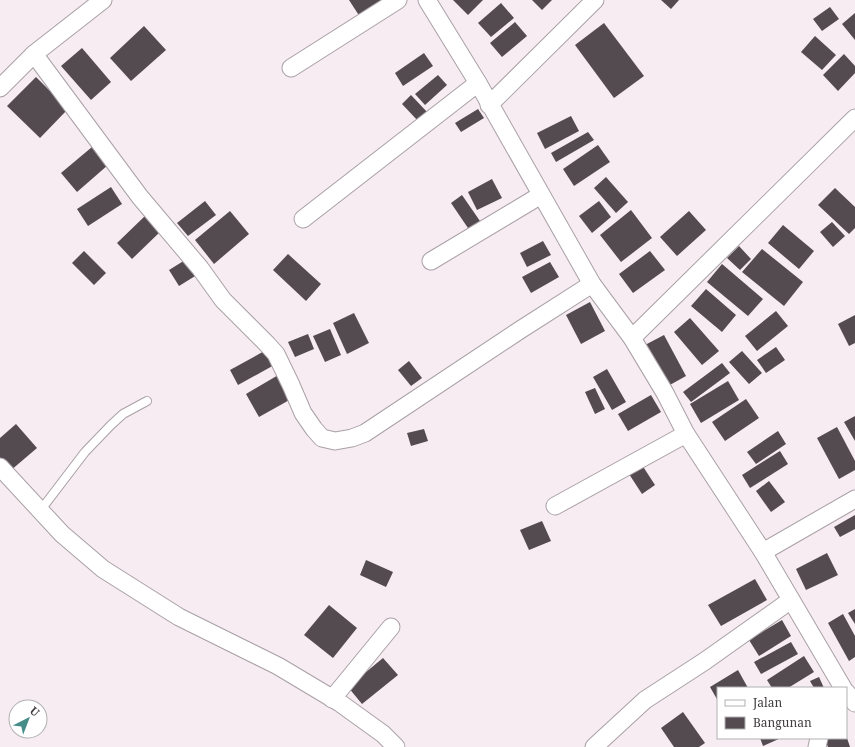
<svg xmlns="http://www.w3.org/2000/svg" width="855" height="747" font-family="'Noto Serif',serif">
	<rect width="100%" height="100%" fill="#f6ecf2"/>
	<!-- building -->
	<g fill="#534b50">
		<polygon points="349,0 386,0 360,17"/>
		<polygon points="453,0 483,0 468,15"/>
		<polygon points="532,0 552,0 542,10"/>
		<polygon points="661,0 679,0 671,9"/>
		<polygon points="501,3 514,18 491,37 478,23"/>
		<polygon points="830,7 839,19 822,31 813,19"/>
		<polygon points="855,13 855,40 842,24"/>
		<polygon points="515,22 527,36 502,57 490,43"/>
		<polygon points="604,23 644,76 614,98 575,45"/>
		<polygon points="144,26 166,50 131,81 110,58"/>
		<polygon points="815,36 836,55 822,70 801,52"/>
		<polygon points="82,48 111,82 91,100 61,66"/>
		<polygon points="424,53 433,66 403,86 395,73"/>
		<polygon points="844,54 855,66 855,73 838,91 823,75"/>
		<polygon points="438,75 447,85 425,105 415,94"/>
		<polygon points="36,77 68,109 40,138 7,106"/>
		<polygon points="411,95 428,113 419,122 402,104"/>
		<polygon points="478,109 484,118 461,132 455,123"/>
		<polygon points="571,116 579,131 545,149 537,133"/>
		<polygon points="588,132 594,140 556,162 551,153"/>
		<polygon points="598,145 610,162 574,186 563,169"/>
		<polygon points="92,147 108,165 77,192 61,173"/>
		<polygon points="606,177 628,202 616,213 594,188"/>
		<polygon points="492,179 502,198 477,210 468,192"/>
		<polygon points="111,187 122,204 88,226 77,209"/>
		<polygon points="835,188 855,207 855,228 849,234 818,205"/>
		<polygon points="462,195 482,224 470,231 451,203"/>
		<polygon points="205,201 216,215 188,236 177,223"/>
		<polygon points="599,201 611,217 592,233 579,216"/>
		<polygon points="631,210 652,238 621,262 600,235"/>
		<polygon points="230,211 249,234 214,264 195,240"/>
		<polygon points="689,211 706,230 677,256 660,237"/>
		<polygon points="146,215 161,231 132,259 117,243"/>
		<polygon points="832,222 845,236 833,247 820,232"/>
		<polygon points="783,225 814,251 799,269 768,243"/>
		<polygon points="543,241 551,255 527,267 520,253"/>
		<polygon points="739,246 751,259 740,270 727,258"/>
		<polygon points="762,249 803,282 784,306 742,272"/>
		<polygon points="84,251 106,273 94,285 72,263"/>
		<polygon points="650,251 665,270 633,293 619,274"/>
		<polygon points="288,254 321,284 306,301 273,270"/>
		<polygon points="190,257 200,273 179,286 169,270"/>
		<polygon points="550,262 559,277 531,293 522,277"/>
		<polygon points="722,264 763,299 748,316 707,282"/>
		<polygon points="706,289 736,315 722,332 691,306"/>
		<polygon points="590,302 605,331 581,344 566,315"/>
		<polygon points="776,311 788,326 757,351 745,336"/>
		<polygon points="354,313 369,343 347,354 333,323"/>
		<polygon points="855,315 855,343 849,346 838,324"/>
		<polygon points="690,318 719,351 702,365 674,332"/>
		<polygon points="330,329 341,355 325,362 313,336"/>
		<polygon points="308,334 314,349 295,357 288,342"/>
		<polygon points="664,335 686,376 668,386 645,345"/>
		<polygon points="776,347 785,360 766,373 757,360"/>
		<polygon points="268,349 276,364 238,385 230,370"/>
		<polygon points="742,351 762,373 749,384 729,362"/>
		<polygon points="409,361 422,378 411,386 398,370"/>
		<polygon points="722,363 730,373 691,402 683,392"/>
		<polygon points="607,369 626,402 612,410 593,377"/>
		<polygon points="280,374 293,398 259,417 246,394"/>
		<polygon points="728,381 739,400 701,423 690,404"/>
		<polygon points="595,388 605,409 595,414 585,392"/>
		<polygon points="651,395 661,412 628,431 618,414"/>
		<polygon points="746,399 759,418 725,441 712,422"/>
		<polygon points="855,416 855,441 844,422"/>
		<polygon points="16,424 37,448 10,471 0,460 0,438"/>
		<polygon points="837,427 855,461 855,470 839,479 817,438"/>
		<polygon points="424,429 428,441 411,446 407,433"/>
		<polygon points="778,431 786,444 756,464 747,452"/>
		<polygon points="780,451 788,464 750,488 742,475"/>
		<polygon points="642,465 655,485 642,494 629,474"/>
		<polygon points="769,481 785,502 771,512 756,491"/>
		<polygon points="855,515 855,529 840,537 834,527"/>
		<polygon points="542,521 551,541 529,550 520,530"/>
		<polygon points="827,553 838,575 806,590 796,569"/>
		<polygon points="366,560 393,572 386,587 360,575"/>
		<polygon points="755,579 767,600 721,626 708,605"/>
		<polygon points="329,605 357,628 333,658 304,635"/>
		<polygon points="855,609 855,624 848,613"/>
		<polygon points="843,614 855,636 855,657 849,661 828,623"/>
		<polygon points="782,620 791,636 759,656 749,640"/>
		<polygon points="791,642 798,654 761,674 754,662"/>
		<polygon points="804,656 814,672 788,688 772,688 767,680"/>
		<polygon points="383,658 398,675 362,704 348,687"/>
		<polygon points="738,670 748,688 718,688 718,701 710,687"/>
		<polygon points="819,677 824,688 814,688 810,681"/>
		<polygon points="683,712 705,743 699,747 674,747 661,728"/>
		<polygon points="760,738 781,738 763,746"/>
		<polygon points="830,738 847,738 850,747 828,747 825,740"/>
	</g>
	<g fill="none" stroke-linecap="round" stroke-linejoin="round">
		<!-- lane casing -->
		<g stroke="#a9a0a5" stroke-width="10">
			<polyline id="lane" points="40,511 85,452 111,425 123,414 147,401"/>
		</g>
		<!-- street casing -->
		<g stroke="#a9a0a5" stroke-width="19">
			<g id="street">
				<polyline points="427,0 478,83 592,284 632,338 665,393 686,434 763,552 843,688"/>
				<polyline points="34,54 140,197 200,268 223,300 267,344 276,354 291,385 303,413 314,429 322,438 335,441 352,438 365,433 520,330 592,284"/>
				<polyline points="291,68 398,0"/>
				<polyline points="0,88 34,54 103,0"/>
				<polyline points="489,105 595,0"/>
				<polyline points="303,219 478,83"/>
				<polyline points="431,261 541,195"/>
				<polyline points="632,338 855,118"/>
				<polyline points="0,467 62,534 103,569 179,617 278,666 340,703 383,734 396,747"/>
				<polyline points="555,506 686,434"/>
				<polyline points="763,552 855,499"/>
				<polyline points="846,692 855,703"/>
				<polyline points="332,699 391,627"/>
				<polyline points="594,747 645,700 705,661 791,600"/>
				<polyline points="817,747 819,738"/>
			</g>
		</g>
		<!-- lane -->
		<use href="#lane" stroke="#fff" stroke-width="8"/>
		<!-- street -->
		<use href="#street" stroke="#fff" stroke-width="17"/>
	</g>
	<!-- legend -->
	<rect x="717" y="687" width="130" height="52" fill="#ffffff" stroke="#b2b1b1"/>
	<rect x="725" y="700" width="20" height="6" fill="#ffffff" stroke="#b2b1b1"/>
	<text x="753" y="707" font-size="12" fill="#3f3b3d">Jalan</text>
	<rect x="725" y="717" width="20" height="12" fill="#534b50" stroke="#b2b1b1"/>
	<text x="753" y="727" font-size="12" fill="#3f3b3d">Bangunan</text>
	<!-- north arrow -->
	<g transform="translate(28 719) rotate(42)"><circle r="19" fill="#ffffff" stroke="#b2b1b1"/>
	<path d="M0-3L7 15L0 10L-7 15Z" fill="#468d8a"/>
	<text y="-6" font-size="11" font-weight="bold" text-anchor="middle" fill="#3f3b3d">U</text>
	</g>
</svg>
